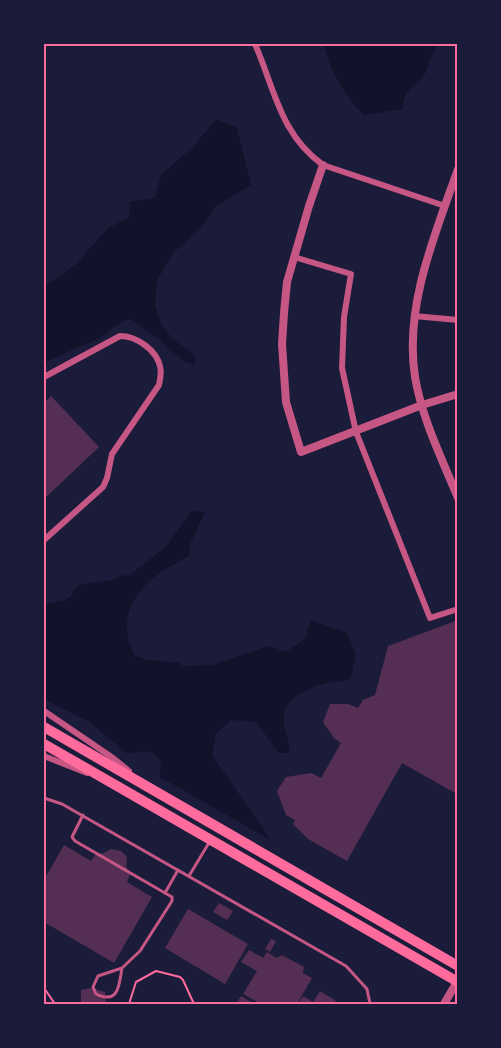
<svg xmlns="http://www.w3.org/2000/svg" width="501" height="1048" font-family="Rubik,sans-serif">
	<rect width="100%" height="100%" fill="#1b1b3a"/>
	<!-- water -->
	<g fill="#12122b">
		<path d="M 324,44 L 439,44 C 428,56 430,68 422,78 C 412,90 402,91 403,109 L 363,115 C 345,94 329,71 324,44 Z"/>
		<path d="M 216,119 L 237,128 L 251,185 L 216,206 L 201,228 L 174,252 L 157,280 L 155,306 L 162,326 L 170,336 L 195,356 L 195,365 L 183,361 L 159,339 L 131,319 C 116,322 109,333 95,340 C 78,348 60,354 44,363 L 44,287 L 75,265 L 108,228 L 129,218 L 130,202 L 155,198 L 161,175 L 194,146 Z"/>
		<path d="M 191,511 L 205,512 L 190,544 L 189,556 C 179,562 167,567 157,575 C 129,596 118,625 135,656 L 148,660 L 180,663 L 183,666 L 212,665 L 269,646 L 286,652 L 305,639 L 311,620 L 347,633 L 356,654 L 351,678 C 344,683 340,680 333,682 C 316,684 286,696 284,715 C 282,729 291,740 289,753 L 279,753 L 256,722 L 231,720 L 216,734 L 212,755 L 271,840 L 160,777 L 161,762 L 153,752 L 142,751 L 128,754 L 88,721 L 44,699 L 44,604 L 63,601 L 71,596 L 74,589 L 82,584 L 114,580 L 120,576 L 130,575 L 167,546 Z"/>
	</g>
	<!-- building -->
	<g fill="#542f53">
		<polygon points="51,396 99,447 44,499 44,403"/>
		<polygon points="458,620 458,789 455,793 402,763 347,861 308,839 293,824 295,820 286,815 277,791 286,777 311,773 321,778 341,743 334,738 323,722 330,704 348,704 358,708 363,700 375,695 388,646"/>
		<polygon points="64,845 91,861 96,854 104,853 111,849 121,851 127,857 126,866 130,874 127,882 152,897 114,963 44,922 44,880"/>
		<polygon points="219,903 233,911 227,920 213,912"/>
		<polygon points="188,909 248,944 225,984 165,948"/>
		<polygon points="271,939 276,941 270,952 265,949"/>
		<polygon points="249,950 263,958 267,952 277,958 282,955 304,967 303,973 312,978 297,1004 261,1004 243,994 257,971 241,962"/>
		<polygon points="91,988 105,992 106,1004 81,1004 81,990"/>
		<polygon points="320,991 336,1001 334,1004 298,1004 303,996 313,1002"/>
		<polygon points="241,996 255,1004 236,1004"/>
	</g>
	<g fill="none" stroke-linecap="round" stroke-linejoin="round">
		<!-- path -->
		<g stroke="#ff6b9d" stroke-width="2">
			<polyline points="44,988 55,1004"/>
			<polyline points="129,1004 136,982 156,971 180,977 183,980 194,1004"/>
		</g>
		<!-- service -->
		<g stroke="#c65784" stroke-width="3">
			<polyline points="44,798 62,804 346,966 367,989 370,1004"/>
			<polyline points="83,815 72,837 75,841 165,893 178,870"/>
			<polyline points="189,876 210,841"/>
			<path d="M 122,968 C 119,985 119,1005 96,994 L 93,987 L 98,976 L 122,968 L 140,951 L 172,901 L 172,897 L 165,893"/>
		</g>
		<!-- minor -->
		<g stroke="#c65784" stroke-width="6">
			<path d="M 255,44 C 275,90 280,134 323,165 L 445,206"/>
			<polyline points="294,257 351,274 344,317 342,368 356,432 430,618 458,609"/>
			<polyline points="414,316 458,320"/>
			<path d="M 44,377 L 120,336 C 137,336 156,350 160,366 C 162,373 160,379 159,385 L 112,454 L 107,478 L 103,487 L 44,540"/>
			<polyline points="44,711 113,758 129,771"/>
			<polyline points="44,756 87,773"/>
		</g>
		<!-- tertiary -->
		<g stroke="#c65784" stroke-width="8">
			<polyline points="323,165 309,206 287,282 284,313 282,344 286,402 301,452 422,405 458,394"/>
			<path d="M 458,169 C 435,235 404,306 415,377 C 422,419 442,459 458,498"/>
			<polyline points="444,1004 458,980"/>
		</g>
		<!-- primary -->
		<g stroke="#ff6b9d" stroke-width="10">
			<polyline points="44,727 458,966"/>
			<polyline points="44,744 458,982"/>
		</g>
	</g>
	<!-- border -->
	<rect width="501" height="1048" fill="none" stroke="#1b1b3a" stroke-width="90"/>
	<rect x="45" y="45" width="411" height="958" fill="none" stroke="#ff6b9d" stroke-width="2"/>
</svg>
